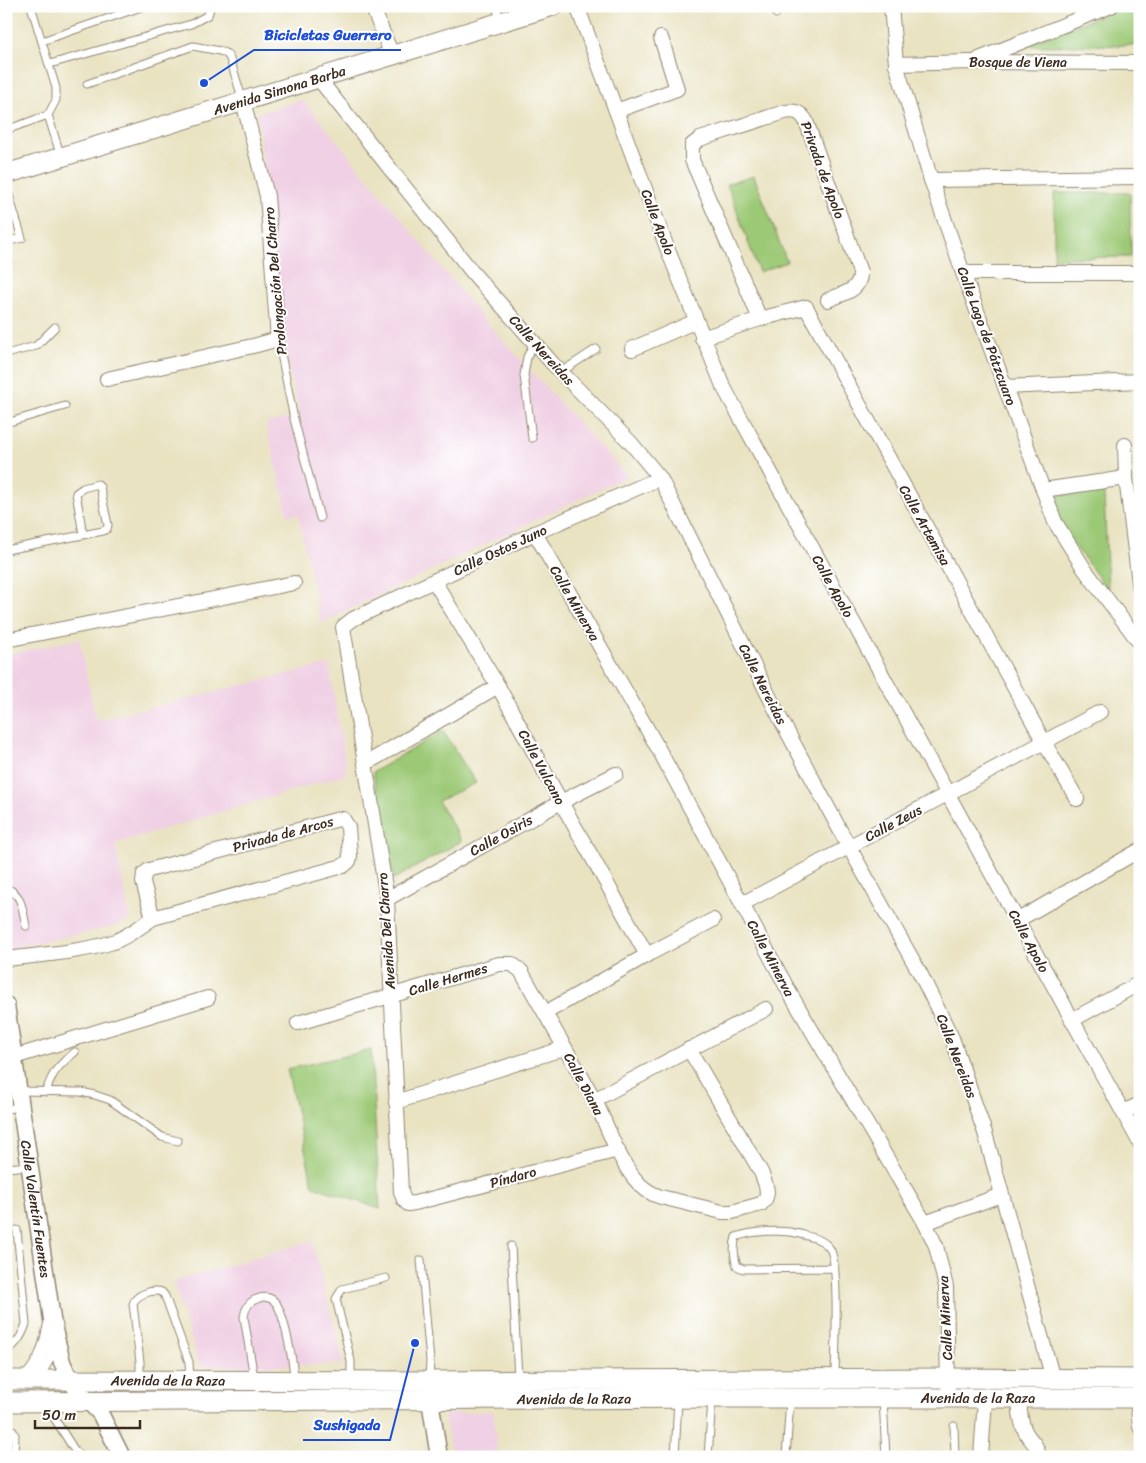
<svg xmlns="http://www.w3.org/2000/svg" width="1146" height="1463" font-family="Sriracha,sans-serif">
	<rect width="100%" height="100%" fill="#fff"/>
	<filter id="ink" filterUnits="userSpaceOnUse"><feTurbulence type="fractalNoise" baseFrequency=".02" numOctaves="2"/><feDisplacementMap in="SourceGraphic" scale="10" xChannelSelector="R" yChannelSelector="G"/><feConvolveMatrix kernelMatrix="1 2 1 2 8 2 1 2 1" color-interpolation-filters="sRGB"/></filter>
	<filter id="wash" filterUnits="userSpaceOnUse"><feTurbulence type="fractalNoise" baseFrequency=".0096" numOctaves="4" result="noise"/><feDisplacementMap in="SourceGraphic" scale="20" xChannelSelector="R" yChannelSelector="G"/><feGaussianBlur stdDeviation="1.12" result="paint"/><feColorMatrix in="noise" values="0 0 0 0 0 0 0 0 0 0 0 0 0 0 0 0 0 1.4 0 .05"/><feComposite in="paint" operator="in"/></filter>
	<g filter="url(#wash)">
		<rect width="100%" height="100%" fill="#e9e3c2"/>
		<!-- built -->
		<g fill="#f0d0e4">
			<polygon points="303,100 487,323 627,476 321,623 298,514 288,516 266,423 300,416 276,319 273,238 257,113"/>
			<polygon points="79,639 96,721 329,664 347,774 115,844 130,919 113,927 7,949 6,655"/>
			<polygon points="312,1241 344,1364 200,1367 173,1282"/>
			<polygon points="493,1411 498,1457 452,1457 444,1414"/>
		</g>
		<!-- green -->
		<g fill="#9cc976" stroke="#6c7a4a">
			<polygon points="1126,6 1140,6 1140,45 1021,46"/>
			<polygon points="754,176 787,262 759,272 727,184"/>
			<polygon points="1054,193 1130,193 1131,257 1054,258"/>
			<polygon points="1104,493 1108,590 1063,530 1051,495"/>
			<polygon points="443,731 476,783 438,801 462,841 394,879 373,772"/>
			<polygon points="371,1050 380,1209 313,1186 287,1069"/>
		</g>
	</g>
	<g filter="url(#ink)">
		<g fill="none" stroke-linecap="round" stroke-linejoin="round">
			<!-- service casing -->
			<g stroke="#928670" stroke-width="9">
				<g id="service">
					<polyline points="31,6 56,88 56,100 48,115 61,157"/>
					<polyline points="496,6 500,20"/>
					<polyline points="774,6 776,14"/>
					<polyline points="42,41 144,6"/>
					<polyline points="50,64 191,24 208,15 211,6"/>
					<polyline points="87,84 193,46 220,51 227,54 230,59 243,101"/>
					<polyline points="6,130 48,115"/>
					<polyline points="6,186 22,238 6,242"/>
					<polyline points="6,256 8,261"/>
					<polyline points="278,339 294,419 320,518"/>
					<polyline points="6,354 36,346 55,327"/>
					<polyline points="561,372 596,349"/>
					<polyline points="6,423 65,406"/>
					<polyline points="532,438 524,375 527,357 534,343"/>
					<polyline points="6,550 103,531 107,529 108,525 100,487 98,484 83,488 76,493 83,534"/>
					<path d="M 6,889 C 22,891 23,913 26,926"/>
					<polyline points="19,1091 81,1092 95,1095 110,1100 162,1137 178,1141"/>
					<path d="M 46,1092 C 52,1072 59,1065 75,1052"/>
					<polyline points="6,1109 21,1107"/>
					<polyline points="6,1168 30,1166"/>
					<polyline points="511,1246 518,1378"/>
					<polyline points="421,1260 430,1361 429,1381"/>
					<path d="M 6,1351 C 17,1344 22,1336 26,1324 L 17,1230"/>
					<path d="M 254,1378 L 244,1317 C 245,1309 249,1301 257,1299 C 263,1296 271,1297 275,1302 C 284,1311 294,1366 294,1380"/>
					<path d="M 140,1379 L 140,1362 L 133,1304 C 136,1294 153,1289 162,1292 L 165,1296 L 189,1362 L 190,1380"/>
					<path d="M 835,1379 C 835,1356 840,1264 830,1249 C 824,1239 810,1237 800,1234 C 784,1229 751,1231 736,1237 C 733,1246 734,1258 737,1266 L 743,1269 L 835,1268"/>
					<polyline points="351,1380 351,1361 336,1299 342,1289 386,1278"/>
					<polyline points="883,1399 886,1457"/>
					<polyline points="51,1402 51,1413 75,1451 81,1457"/>
					<polyline points="954,1426 955,1457"/>
					<polyline points="6,1427 13,1431 15,1435 14,1457"/>
					<polyline points="675,1457 678,1399"/>
					<polyline points="708,1457 712,1400"/>
					<polyline points="786,1457 790,1400"/>
				</g>
			</g>
			<!-- minor casing -->
			<g stroke="#928670" stroke-width="16">
				<g id="minor">
					<polyline points="372,6 392,55"/>
					<polyline points="577,6 669,253 723,386 1140,1143"/>
					<polyline points="891,6 896,64 931,180 963,273 1055,522 1085,570 1140,643"/>
					<polyline points="979,59 1111,6"/>
					<polyline points="896,64 971,62 1140,63"/>
					<polyline points="318,78 473,273 553,364 631,443 660,478 780,718 849,847 921,975 952,1038 985,1133 1053,1379"/>
					<polyline points="616,111 677,89 661,38"/>
					<polyline points="931,180 1140,177"/>
					<polyline points="963,273 1140,273"/>
					<path d="M 760,319 L 692,160 L 692,145 L 700,139 L 785,112 C 795,110 801,112 806,121 L 860,272 C 861,291 843,293 828,300"/>
					<polyline points="702,338 760,319 806,307 1044,742 1077,799"/>
					<polyline points="632,349 696,321"/>
					<polyline points="107,379 257,345 278,339 267,196 243,101"/>
					<polyline points="1005,387 1140,381"/>
					<polyline points="1125,445 1126,478 1140,591"/>
					<polyline points="1043,490 1126,478"/>
					<polyline points="535,533 658,748 791,995 925,1223 936,1246 946,1287 948,1386"/>
					<polyline points="434,581 498,686 561,802 647,955"/>
					<polyline points="6,640 294,583"/>
					<polyline points="365,764 498,686"/>
					<polyline points="387,899 561,802 616,774"/>
					<polyline points="742,904 1100,712"/>
					<polyline points="1018,920 1140,850"/>
					<path d="M 6,959 C 38,955 83,952 113,942 C 128,937 140,927 153,918 L 343,866 L 349,861 L 350,856 L 348,827 L 343,819 L 339,819 L 149,870 L 144,874 L 143,882 L 153,918"/>
					<polyline points="545,1013 647,955 713,920"/>
					<polyline points="1072,1020 1140,983"/>
					<path d="M 298,1023 L 499,964 L 512,964 L 521,971 C 545,1014 570,1056 594,1099 C 607,1124 616,1155 634,1178 C 641,1187 650,1194 661,1197 L 722,1212 L 732,1212 L 761,1204 C 772,1195 765,1183 761,1172 L 689,1049"/>
					<polyline points="14,1057 208,998"/>
					<polyline points="594,1100 766,1009"/>
					<polyline points="396,1102 565,1048"/>
					<polyline points="1123,1112 1140,1104"/>
					<polyline points="618,1150 415,1203 408,1204 404,1200 401,1192 387,899 343,627 353,619 535,533 660,478"/>
					<polyline points="925,1223 1001,1195"/>
					<path d="M 1019,1398 C 1020,1411 1020,1422 1026,1433 C 1033,1444 1036,1442 1039,1457"/>
					<polyline points="1137,1398 1140,1427"/>
					<polyline points="981,1457 985,1399"/>
				</g>
			</g>
			<!-- tertiary casing -->
			<g stroke="#928670" stroke-width="19">
				<g id="tertiary">
					<path id="s1" d="M 6,1005 L 53,1326 L 62,1362 L 70,1380 L 78,1391 L 100,1413 L 122,1457"/>
					<polyline points="429,1387 430,1400 439,1457"/>
				</g>
			</g>
			<!-- secondary casing -->
			<g stroke="#928670" stroke-width="21">
				<g id="secondary">
					<path id="s2" d="M 6,174 L 553,6"/>
					<path id="s3" d="M 6,1380 L 429,1381 L 948,1378 L 1140,1379"/>
					<path d="M 29,1380 C 44,1364 49,1347 53,1326"/>
					<path id="s4" d="M 6,1402 L 712,1398 L 1140,1398"/>
				</g>
			</g>
			<!-- service -->
			<use href="#service" stroke="#fff" stroke-width="7"/>
			<!-- minor -->
			<use href="#minor" stroke="#fff" stroke-width="14"/>
			<!-- tertiary -->
			<use href="#tertiary" stroke="#fff" stroke-width="16"/>
			<!-- secondary -->
			<use href="#secondary" stroke="#fff" stroke-width="19"/>
		</g>
	</g>
	<g text-anchor="middle" stroke-width="4" stroke-linejoin="round" paint-order="stroke">
		<!-- street labels -->
		<g font-size="14" fill="#3b2a1e" stroke="#fff">
			<text x="1018" y="67">Bosque de Viena</text>
			<text dy="5" stroke="none"><textPath href="#s2" startOffset="286">Avenida Simona Barba</textPath></text>
			<text transform="translate(823 170) rotate(70)" y="5">Privada de Apolo</text>
			<text transform="translate(658 222) rotate(69)" y="5">Calle Apolo</text>
			<text transform="translate(275 281) rotate(-95)" y="5">Prolongación Del Charro</text>
			<text transform="translate(987 336) rotate(70)" y="5">Calle Lago de Pátzcuaro</text>
			<text transform="translate(542 350) rotate(48)" y="5">Calle Nereidas</text>
			<text transform="translate(925 525) rotate(61)" y="5">Calle Artemisa</text>
			<text transform="translate(500 550) rotate(-25)" y="5">Calle Ostos Juno</text>
			<text transform="translate(833 586) rotate(61)" y="5">Calle Apolo</text>
			<text transform="translate(575 603) rotate(60)" y="5">Calle Minerva</text>
			<text transform="translate(763 684) rotate(63)" y="5">Calle Nereidas</text>
			<text transform="translate(542 767) rotate(62)" y="5">Calle Vulcano</text>
			<text transform="translate(893 823) rotate(-28)" y="5">Calle Zeus</text>
			<text transform="translate(283 834) rotate(-15)" y="5">Privada de Arcos</text>
			<text transform="translate(501 835) rotate(-29)" y="5">Calle Osiris</text>
			<text transform="translate(386 931) rotate(-94)" y="5">Avenida Del Charro</text>
			<text transform="translate(1029 941) rotate(62)" y="5">Calle Apolo</text>
			<text transform="translate(771 958) rotate(62)" y="5">Calle Minerva</text>
			<text transform="translate(448 979) rotate(-17)" y="5">Calle Hermes</text>
			<text transform="translate(957 1056) rotate(69)" y="5">Calle Nereidas</text>
			<text transform="translate(584 1084) rotate(62)" y="5">Calle Diana</text>
			<text transform="translate(513 1177) rotate(-15)" y="5">Píndaro</text>
			<text dy="5" stroke="none"><textPath href="#s1" startOffset="206">Calle Valentín Fuentes</textPath></text>
			<text transform="translate(945 1318) rotate(-93)" y="5">Calle Minerva</text>
			<text dy="5" stroke="none"><textPath href="#s3" startOffset="162">Avenida de la Raza</textPath></text>
			<text dy="5" stroke="none"><textPath href="#s4" startOffset="972">Avenida de la Raza</textPath></text>
			<text dy="5" stroke="none"><textPath href="#s4" startOffset="568">Avenida de la Raza</textPath></text>
		</g>
	</g>
	<!-- callouts -->
	<path fill="none" stroke="#1d4ed8" stroke-width="2" d="M204 83L254 50H401M415 1343L390 1440H303"/>
	<g fill="#1d4ed8" stroke="#fff" stroke-width="2">
		<circle cx="204" cy="83" r="5"/>
		<circle cx="415" cy="1343" r="5"/>
	</g>
	<g font-size="15" text-anchor="middle" font-weight="bold" fill="#1d4ed8" stroke="#fff" stroke-width="4" stroke-linejoin="round" paint-order="stroke">
		<text x="328" y="40">Bicicletas Guerrero</text>
		<text x="347" y="1430">Sushigada</text>
	</g>
	<!-- margin -->
	<rect width="1146" height="1463" fill="none" stroke="#fff" stroke-width="25"/>
	<!-- scale -->
	<path d="M35 1420v8h105v-8" fill="none" stroke="#3b2a1e" stroke-width="2.5"/>
	<text x="42" y="1420" font-size="15" fill="#3b2a1e" stroke="#ffffff" stroke-width="4" paint-order="stroke">50 m</text>
</svg>
